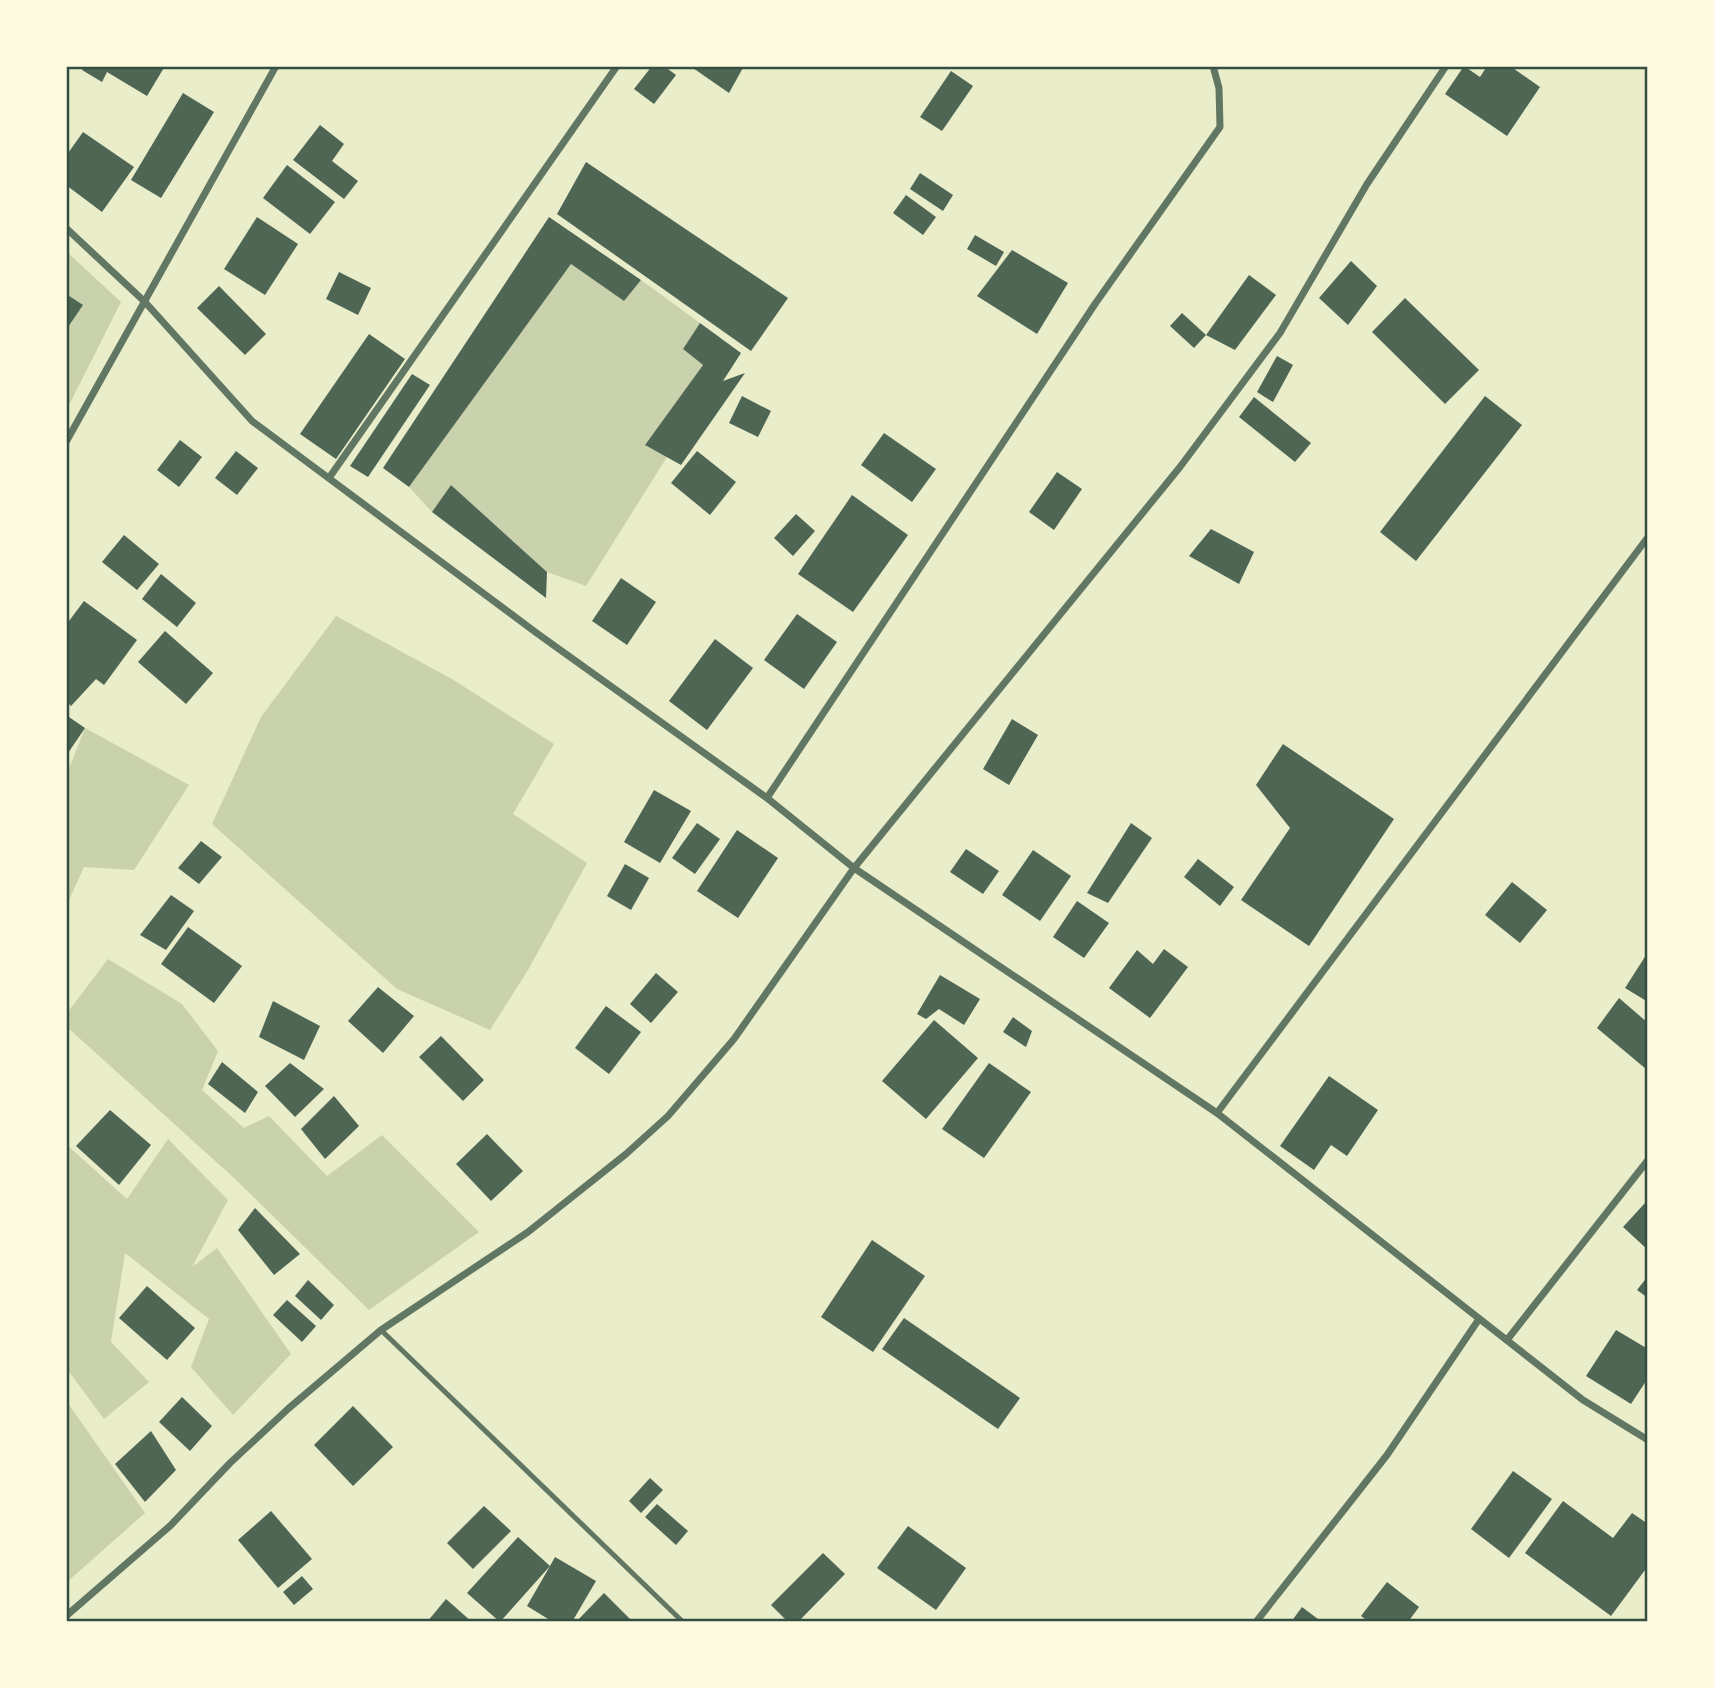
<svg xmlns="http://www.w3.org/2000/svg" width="1714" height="1688" font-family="'Archivo Narrow',sans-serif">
	<rect width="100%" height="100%" fill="#e9edc9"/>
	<!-- green -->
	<g fill="#cad2ad">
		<polygon points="67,252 121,302 67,409"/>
		<polygon points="571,264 624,301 641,280 700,323 683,349 703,365 645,445 667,457 586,586 547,572 451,485 432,512 409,487"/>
		<polygon points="336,616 452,679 554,744 513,814 587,863 528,970 490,1030 397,989 212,824 261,717"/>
		<polygon points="85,728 189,785 134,870 84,867 69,900 66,899 66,776"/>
		<polygon points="108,959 182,1004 218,1051 202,1090 244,1128 269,1116 327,1176 382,1135 479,1232 369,1310 234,1178 67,1027 67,1013"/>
		<polygon points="168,1139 228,1200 192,1267 217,1248 291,1354 233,1415 191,1367 209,1319 125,1253 111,1342 149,1382 104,1419 67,1369 67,1145 127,1199"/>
		<polygon points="67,1402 145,1513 67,1582 66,1582"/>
	</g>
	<!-- building -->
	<g fill="#4f6655">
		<polygon points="84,66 165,66 147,96 107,72 102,82 82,70"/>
		<polygon points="652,66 664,66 676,75 654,104 634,89"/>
		<polygon points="690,66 744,66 729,93"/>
		<polygon points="1464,66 1480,77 1487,66 1510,66 1540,87 1507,136 1445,94"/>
		<polygon points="951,71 973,86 942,131 920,117"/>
		<polygon points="183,93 214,112 161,198 131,180"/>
		<polygon points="320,125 344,144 332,161 358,181 344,199 293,160"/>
		<polygon points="83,132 134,167 102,212 66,185 66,156"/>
		<polygon points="586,162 788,298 751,351 557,214"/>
		<polygon points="287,165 335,202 310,234 263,198"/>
		<polygon points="920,173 953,195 943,211 910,189"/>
		<polygon points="906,195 936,217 923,235 893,213"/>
		<polygon points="257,217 298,244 265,295 224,269"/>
		<polygon points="549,217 641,280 624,301 571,264 409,487 383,468"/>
		<polygon points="975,235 1004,252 996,266 967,249"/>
		<polygon points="1012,250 1068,283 1037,334 977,296"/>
		<polygon points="1351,261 1377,286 1348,325 1319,298"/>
		<polygon points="339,272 371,288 358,315 326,299"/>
		<polygon points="1249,275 1276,295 1235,350 1206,335"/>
		<polygon points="219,286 266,334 245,355 197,308"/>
		<polygon points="66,294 83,305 66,330"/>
		<polygon points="1405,298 1479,370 1445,404 1372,332"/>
		<polygon points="1182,313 1206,335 1194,348 1170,326"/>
		<polygon points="700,323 741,353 723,381 745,373 681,465 645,445 703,365 683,349"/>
		<polygon points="369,334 405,359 336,459 300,434"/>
		<polygon points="1277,356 1293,365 1273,402 1257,392"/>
		<polygon points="412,374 430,385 368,477 350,466"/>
		<polygon points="742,396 771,411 758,437 729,423"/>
		<polygon points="1485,396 1522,425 1416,561 1380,532"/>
		<polygon points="1254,397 1311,443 1295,462 1239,417"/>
		<polygon points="884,433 936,469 912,502 861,465"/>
		<polygon points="180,440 202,457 179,487 157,470"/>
		<polygon points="236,451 258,468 237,495 215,478"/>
		<polygon points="697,451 736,482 710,515 671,483"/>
		<polygon points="1057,472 1082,489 1054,530 1029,512"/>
		<polygon points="451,485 547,572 546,598 432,512"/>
		<polygon points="852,495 908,535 853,612 798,574"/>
		<polygon points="796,514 815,531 793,556 774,538"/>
		<polygon points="1211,529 1254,552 1239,584 1189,556"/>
		<polygon points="124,535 159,564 137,590 102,562"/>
		<polygon points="161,574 196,603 177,627 142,599"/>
		<polygon points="621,578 656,602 627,645 592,621"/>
		<polygon points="84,601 137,640 104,685 96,679 71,706 66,701 66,625"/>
		<polygon points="797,614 837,642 804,689 764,660"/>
		<polygon points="165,631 213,673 186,704 138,662"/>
		<polygon points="715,639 753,668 707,730 669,701"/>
		<polygon points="66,715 85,728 66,756"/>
		<polygon points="1012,719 1038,735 1009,785 983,769"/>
		<polygon points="1283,744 1394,819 1309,946 1241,900 1290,828 1256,785"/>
		<polygon points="654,790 691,811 660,863 624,842"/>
		<polygon points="697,823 720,839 695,874 672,858"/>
		<polygon points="1131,823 1152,838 1108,903 1087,893"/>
		<polygon points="737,830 778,858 738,918 697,891"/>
		<polygon points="201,841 222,857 199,884 178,868"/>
		<polygon points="966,849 999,871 983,894 950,872"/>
		<polygon points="1033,850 1071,876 1040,921 1002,895"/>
		<polygon points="1198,859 1234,887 1220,906 1184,877"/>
		<polygon points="625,864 649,878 631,910 607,896"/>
		<polygon points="1512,882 1547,910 1520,943 1485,915"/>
		<polygon points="171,895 194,911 166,950 140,935"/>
		<polygon points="1077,901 1109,923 1084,958 1053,937"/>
		<polygon points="188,927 242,966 214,1003 161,964"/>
		<polygon points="1164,949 1188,967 1150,1018 1109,988 1137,950 1153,964"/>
		<polygon points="1648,952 1648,1002 1625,988"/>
		<polygon points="656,973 678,992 651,1023 630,1004"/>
		<polygon points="940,975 980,999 964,1025 939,1009 926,1019 917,1014"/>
		<polygon points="378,987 414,1016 383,1053 348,1021"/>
		<polygon points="1619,998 1648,1023 1648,1065 1646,1069 1597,1028"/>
		<polygon points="273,1001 320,1026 304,1060 259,1037"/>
		<polygon points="606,1006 641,1032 609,1074 575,1048"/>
		<polygon points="1013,1017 1032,1031 1026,1047 1003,1032"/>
		<polygon points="934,1020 978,1058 926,1119 882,1081"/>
		<polygon points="441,1036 484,1080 463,1101 419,1057"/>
		<polygon points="222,1062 258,1092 245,1113 208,1084"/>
		<polygon points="290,1063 324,1089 295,1117 265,1086"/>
		<polygon points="989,1063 1031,1092 984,1158 942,1129"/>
		<polygon points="1329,1076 1378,1110 1347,1156 1331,1145 1314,1170 1280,1146"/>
		<polygon points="334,1096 359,1126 325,1159 301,1129"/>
		<polygon points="110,1110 151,1145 119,1185 76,1146"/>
		<polygon points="487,1134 523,1171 491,1201 456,1164"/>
		<polygon points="1645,1203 1648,1206 1648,1250 1623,1227"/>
		<polygon points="255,1208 300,1254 274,1275 238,1230"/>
		<polygon points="872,1240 925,1276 873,1352 821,1317"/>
		<polygon points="1648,1276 1648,1298 1637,1290"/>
		<polygon points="308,1280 334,1305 321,1320 295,1296"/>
		<polygon points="147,1286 195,1328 167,1360 119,1318"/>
		<polygon points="287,1300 316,1326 302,1342 273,1315"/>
		<polygon points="904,1318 1020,1398 998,1429 882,1349"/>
		<polygon points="1616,1330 1648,1349 1648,1378 1631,1404 1586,1376"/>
		<polygon points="182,1397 212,1426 190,1451 159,1422"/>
		<polygon points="353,1406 393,1447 353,1486 314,1445"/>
		<polygon points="151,1431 176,1470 145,1502 115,1464"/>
		<polygon points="1513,1471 1552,1499 1509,1558 1471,1529"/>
		<polygon points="650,1478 663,1490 641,1513 629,1501"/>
		<polygon points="1563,1501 1613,1538 1632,1513 1648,1524 1648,1566 1611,1616 1525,1553"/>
		<polygon points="657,1504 688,1531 676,1545 645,1517"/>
		<polygon points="484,1506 511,1531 473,1569 447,1543"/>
		<polygon points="271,1511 312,1559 278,1588 238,1540"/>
		<polygon points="908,1526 966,1568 936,1610 877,1568"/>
		<polygon points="518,1537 550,1566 555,1557 596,1581 572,1622 553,1622 527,1606 550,1566 500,1622 467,1593"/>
		<polygon points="823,1553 845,1574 798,1622 788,1622 771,1605"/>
		<polygon points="302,1576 313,1589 294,1605 283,1592"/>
		<polygon points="1387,1582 1419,1607 1408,1622 1369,1622 1361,1616"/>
		<polygon points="604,1593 633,1622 576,1622"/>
		<polygon points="446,1599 472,1622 427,1622"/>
		<polygon points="1302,1607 1322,1622 1291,1622"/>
	</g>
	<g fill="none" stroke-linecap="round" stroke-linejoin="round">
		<!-- service -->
		<polyline stroke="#617663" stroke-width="5" points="381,1330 683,1622"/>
		<!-- minor -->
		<g stroke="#617663" stroke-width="7">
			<polyline points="66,228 145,302 252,421 538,634 767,798 854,868 1217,1113 1583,1400 1648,1440"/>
			<polyline points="66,442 276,66"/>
			<polyline points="329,478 617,66"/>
			<polyline points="767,798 1095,304 1220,127 1219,88 1213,66"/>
			<polyline points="1217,1113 1648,537"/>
			<polyline points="1507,1340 1648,1160"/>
			<polyline points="66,1616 171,1525 230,1463 289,1408 381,1330 528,1232 626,1154 668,1116 734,1039 854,868 1180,467 1280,333 1367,184 1446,66"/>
			<polyline points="1256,1622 1387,1455 1479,1319"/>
		</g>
	</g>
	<!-- border -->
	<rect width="1714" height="1688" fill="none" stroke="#fefae0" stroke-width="136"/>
	<rect x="68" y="68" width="1578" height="1552" fill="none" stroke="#344e41" stroke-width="2.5"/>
</svg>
